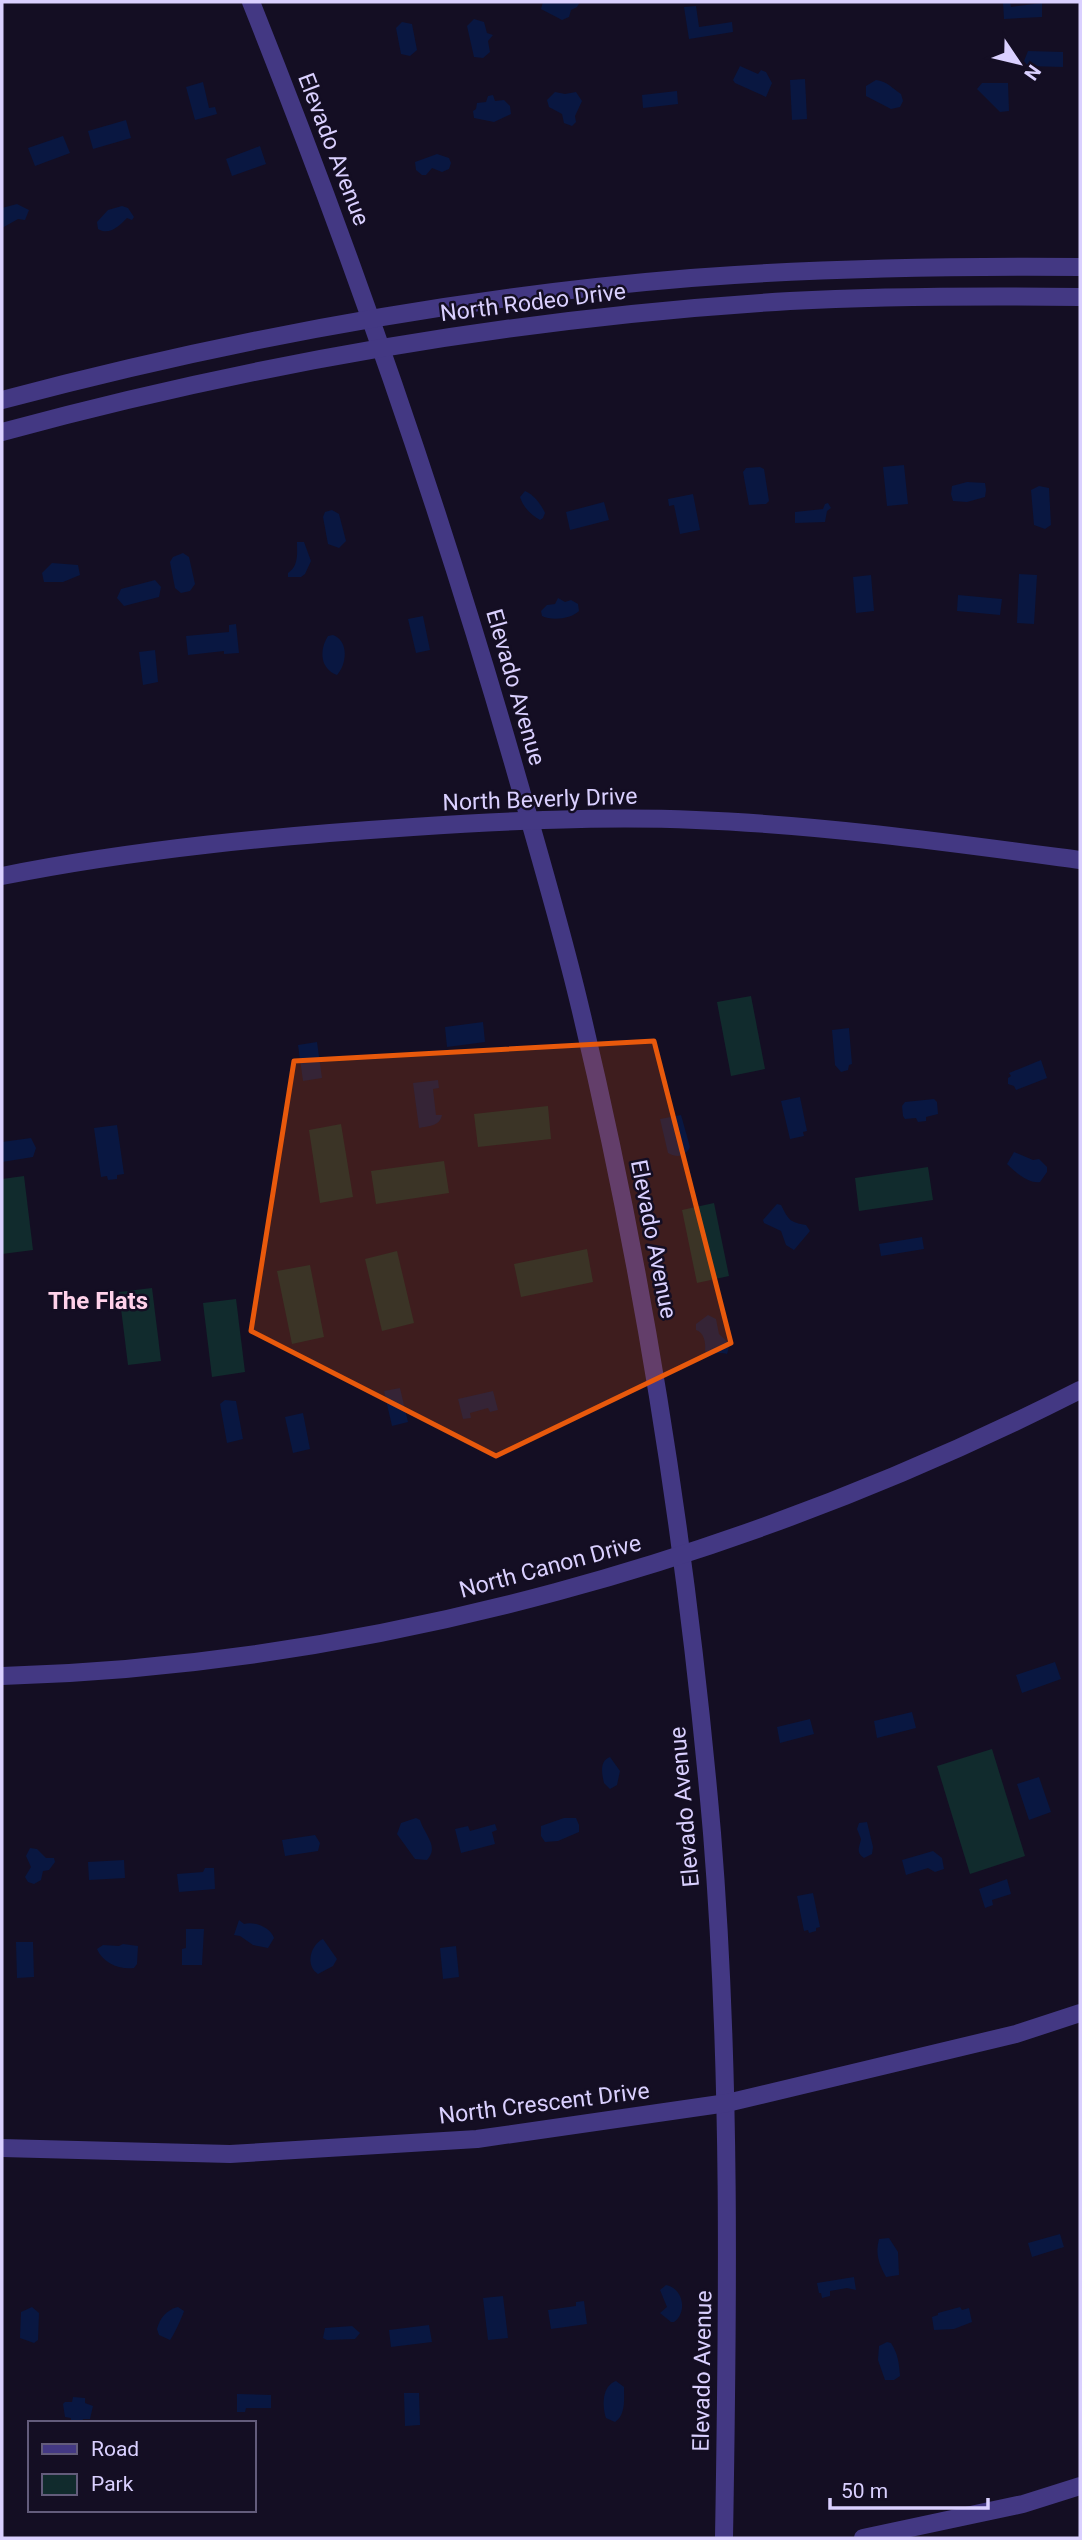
<svg xmlns="http://www.w3.org/2000/svg" width="1082" height="2540" font-family="Roboto,sans-serif">
	<rect width="100%" height="100%" fill="#140e23"/>
	<!-- green -->
	<g fill="#112b2d">
		<polygon points="751,996 765,1069 731,1076 717,1002"/>
		<polygon points="548,1106 551,1139 478,1147 474,1114"/>
		<polygon points="341,1124 353,1197 320,1203 309,1130"/>
		<polygon points="444,1161 449,1193 376,1204 371,1171"/>
		<polygon points="928,1167 933,1200 859,1211 855,1178"/>
		<polygon points="24,1176 33,1250 2,1254 2,1179"/>
		<polygon points="714,1203 729,1276 697,1283 682,1210"/>
		<polygon points="587,1249 593,1282 521,1297 514,1264"/>
		<polygon points="397,1251 414,1323 382,1331 365,1259"/>
		<polygon points="310,1265 324,1337 292,1344 277,1271"/>
		<polygon points="152,1288 161,1361 128,1365 119,1292"/>
		<polygon points="236,1299 245,1372 212,1377 203,1303"/>
		<polygon points="992,1749 1025,1856 970,1874 937,1766"/>
	</g>
	<!-- water -->
	<g fill="#091741">
		<polygon points="543,2 580,2 577,7 571,10 569,17 562,20 541,9"/>
		<polygon points="1003,2 1010,2 1011,7 1042,3 1042,17 1004,19"/>
		<polygon points="696,6 699,27 732,22 733,32 689,39 684,7"/>
		<polygon points="474,19 484,22 487,33 493,35 488,41 490,52 483,58 474,57 467,26"/>
		<polygon points="402,22 412,24 417,50 410,56 401,54 396,28"/>
		<polygon points="1028,51 1063,52 1063,67 1028,66 1024,61"/>
		<polygon points="740,66 758,74 761,70 766,72 772,83 766,97 735,83 733,80"/>
		<polygon points="805,79 807,119 792,120 790,80"/>
		<path d="M 876,80 C 887,81 893,89 901,94 L 903,101 L 900,107 L 891,109 L 866,96 L 866,86 Z"/>
		<polygon points="203,82 209,108 215,107 217,114 195,120 186,87"/>
		<polygon points="982,83 1008,83 1009,111 1000,112 977,89"/>
		<polygon points="677,91 678,104 643,108 642,95"/>
		<polygon points="555,92 565,94 576,92 582,101 575,116 576,122 572,126 564,123 562,114 549,107 547,100"/>
		<polygon points="493,95 495,101 504,100 510,106 511,114 494,122 474,118 473,111 476,109 477,103 486,102 488,96"/>
		<polygon points="126,120 131,138 93,149 88,131"/>
		<polygon points="63,136 70,153 35,166 28,148"/>
		<polygon points="260,146 266,164 232,176 226,159"/>
		<polygon points="437,154 449,158 451,163 449,169 442,172 432,168 426,175 422,175 416,170 415,162"/>
		<polygon points="17,204 29,210 25,220 18,219 2,228 2,208"/>
		<path d="M 122,206 L 128,208 L 134,217 L 132,220 L 127,218 C 119,226 109,236 98,229 L 97,222 L 108,210 Z"/>
		<polygon points="904,465 908,504 887,506 883,467"/>
		<polygon points="760,467 764,469 769,501 766,504 749,505 743,472 746,468"/>
		<polygon points="967,482 985,483 986,490 985,497 967,502 953,501 951,494 952,486"/>
		<polygon points="1039,486 1049,488 1051,525 1045,529 1034,525 1031,490"/>
		<path d="M 525,491 C 534,495 541,504 545,513 L 543,518 L 540,520 C 531,515 523,507 520,497 Z"/>
		<polygon points="693,494 700,530 680,534 674,505 669,506 668,499"/>
		<polygon points="604,502 609,520 570,530 566,512"/>
		<polygon points="828,503 831,508 827,511 825,522 795,523 795,512 823,509 825,504"/>
		<polygon points="332,510 339,514 346,541 339,548 328,544 323,517 325,512"/>
		<path d="M 297,542 L 304,542 L 311,561 L 305,574 L 301,577 L 288,577 L 288,573 C 299,566 297,553 297,542 Z"/>
		<polygon points="183,553 189,557 195,584 190,591 181,593 175,588 170,562 173,557"/>
		<polygon points="52,563 78,565 80,575 63,582 44,582 42,573"/>
		<polygon points="1019,574 1037,575 1034,624 1017,623"/>
		<polygon points="871,575 874,611 856,613 853,577"/>
		<polygon points="155,580 161,587 159,597 124,606 117,598 121,589"/>
		<polygon points="958,595 1002,599 1000,615 957,611"/>
		<path d="M 558,598 L 565,602 L 571,600 L 578,604 L 579,611 C 571,619 552,621 542,616 L 541,611 L 547,605 L 555,604 Z"/>
		<polygon points="423,616 430,650 416,653 408,619"/>
		<polygon points="236,624 239,653 224,654 224,651 188,655 186,636 229,632 229,625"/>
		<path d="M 333,635 C 349,641 347,664 337,675 C 320,669 319,650 328,636 Z"/>
		<polygon points="155,650 158,682 143,685 139,652"/>
		<polygon points="483,1022 485,1042 447,1047 445,1027"/>
		<polygon points="849,1028 852,1064 849,1065 848,1070 841,1072 835,1065 832,1030"/>
		<polygon points="317,1042 322,1078 303,1081 298,1045"/>
		<polygon points="1041,1060 1047,1078 1016,1090 1014,1086 1008,1084 1008,1078 1011,1076 1009,1073"/>
		<path d="M 438,1080 L 439,1088 L 433,1089 L 436,1115 L 442,1115 C 440,1126 429,1126 419,1128 L 413,1083 Z"/>
		<polygon points="800,1097 807,1131 803,1132 804,1136 790,1139 781,1101"/>
		<polygon points="934,1099 937,1102 938,1114 926,1117 926,1121 918,1122 916,1118 905,1119 903,1116 902,1106 905,1102"/>
		<path d="M 681,1115 L 690,1147 C 685,1157 677,1158 668,1153 L 660,1119 Z"/>
		<polygon points="117,1125 124,1174 117,1175 117,1179 108,1180 107,1176 101,1177 94,1128"/>
		<polygon points="31,1138 36,1148 33,1157 2,1162 2,1142"/>
		<path d="M 1014,1152 L 1033,1160 L 1039,1159 L 1047,1167 L 1047,1172 L 1040,1182 C 1029,1184 1015,1172 1007,1164 Z"/>
		<path d="M 777,1204 L 781,1205 C 789,1221 790,1222 806,1225 L 810,1231 L 794,1250 L 786,1245 L 781,1231 L 764,1223 L 763,1220 Z"/>
		<polygon points="922,1237 924,1249 881,1256 879,1244"/>
		<path d="M 708,1315 L 716,1319 L 719,1334 L 730,1344 L 727,1354 C 719,1351 710,1356 705,1351 C 706,1343 704,1332 696,1330 L 696,1324 Z"/>
		<polygon points="400,1388 408,1422 392,1426 384,1391"/>
		<polygon points="493,1391 498,1410 490,1412 488,1408 470,1413 471,1418 463,1419 458,1399"/>
		<polygon points="225,1400 236,1401 243,1439 227,1443 220,1404"/>
		<polygon points="303,1413 310,1449 293,1453 285,1417"/>
		<polygon points="1055,1662 1061,1679 1022,1693 1016,1675"/>
		<polygon points="912,1712 916,1728 877,1738 874,1721"/>
		<polygon points="810,1719 814,1734 780,1743 777,1727"/>
		<path d="M 610,1757 L 620,1771 L 617,1785 L 610,1789 L 604,1783 C 602,1774 599,1761 610,1757 Z"/>
		<polygon points="1039,1777 1051,1812 1029,1820 1017,1784"/>
		<path d="M 416,1818 L 420,1820 C 424,1834 440,1847 427,1860 L 415,1859 L 397,1834 L 401,1823 Z"/>
		<polygon points="564,1818 576,1818 579,1825 579,1832 558,1841 545,1842 541,1836 541,1826"/>
		<path d="M 867,1822 L 873,1847 L 872,1854 L 864,1858 C 855,1852 860,1846 861,1839 L 857,1829 L 859,1823 Z"/>
		<polygon points="495,1824 497,1830 492,1832 495,1844 461,1853 455,1829 468,1826 470,1831"/>
		<polygon points="315,1835 320,1843 318,1851 285,1856 282,1840"/>
		<polygon points="30,1848 37,1849 46,1858 54,1858 55,1862 49,1870 43,1871 41,1880 34,1884 28,1882 25,1877 31,1867 26,1856"/>
		<polygon points="933,1851 942,1858 944,1869 935,1872 928,1868 906,1875 902,1860"/>
		<polygon points="124,1860 125,1878 89,1880 88,1862"/>
		<polygon points="205,1868 214,1868 215,1889 179,1892 177,1874 203,1872"/>
		<polygon points="1007,1879 1011,1894 992,1900 993,1905 985,1908 979,1889"/>
		<polygon points="813,1893 820,1927 816,1928 816,1931 809,1933 808,1930 804,1931 797,1896"/>
		<path d="M 239,1920 L 244,1924 C 254,1921 270,1927 274,1938 L 268,1948 L 253,1945 L 240,1936 L 234,1935 Z"/>
		<polygon points="186,1929 204,1929 202,1965 182,1965 182,1949 186,1948"/>
		<path d="M 323,1939 L 337,1959 L 333,1966 L 318,1974 C 305,1966 310,1945 323,1939 Z"/>
		<polygon points="16,1942 33,1942 34,1977 17,1978"/>
		<path d="M 123,1944 L 138,1946 L 137,1964 L 134,1968 C 119,1970 103,1963 97,1949 L 103,1945 L 119,1946 Z"/>
		<polygon points="456,1946 459,1977 443,1979 440,1948"/>
		<polygon points="1060,2234 1064,2247 1032,2257 1028,2243"/>
		<path d="M 889,2238 L 898,2252 L 899,2275 L 886,2277 C 879,2264 875,2254 879,2239 Z"/>
		<polygon points="854,2277 856,2290 847,2288 830,2291 830,2296 822,2298 821,2293 819,2293 817,2283"/>
		<path d="M 666,2285 C 683,2288 688,2312 674,2322 L 671,2322 L 660,2313 L 667,2307 L 660,2290 Z"/>
		<polygon points="503,2296 508,2338 488,2340 483,2298"/>
		<polygon points="584,2301 587,2324 551,2329 548,2310 576,2306 576,2302"/>
		<polygon points="32,2307 39,2313 38,2340 34,2343 20,2338 21,2312"/>
		<path d="M 178,2307 L 184,2311 C 183,2315 173,2337 170,2340 L 159,2335 L 157,2329 C 160,2318 166,2310 178,2307 Z"/>
		<polygon points="960,2307 962,2310 969,2308 972,2322 954,2329 934,2330 932,2317 938,2315 938,2313"/>
		<polygon points="429,2325 432,2342 391,2347 389,2330"/>
		<polygon points="352,2326 360,2333 355,2339 327,2340 323,2338 325,2328"/>
		<path d="M 887,2342 L 891,2343 C 898,2354 899,2363 900,2376 L 894,2380 L 885,2380 L 878,2360 L 879,2346 Z"/>
		<path d="M 616,2381 L 624,2387 C 624,2399 626,2415 615,2422 L 606,2418 C 602,2405 602,2386 616,2381 Z"/>
		<polygon points="404,2393 419,2393 420,2425 405,2426"/>
		<polygon points="237,2394 271,2395 271,2408 246,2408 245,2412 237,2412"/>
		<polygon points="73,2397 85,2398 85,2403 93,2406 90,2419 83,2419 82,2423 71,2423 71,2418 65,2417 63,2404 65,2402 72,2402"/>
	</g>
	<g fill="none" stroke-linecap="round" stroke-linejoin="round">
		<!-- minor -->
		<g stroke="#433883" stroke-width="18">
			<path d="M 251,2 C 353,257 443,516 518,780 C 540,856 562,931 580,1007 C 645,1278 688,1555 712,1833 C 731,2068 728,2303 724,2538"/>
			<path d="M 2,400 C 228,340 458,297 691,278 C 821,268 950,266 1080,267"/>
			<path d="M 2,432 C 260,362 523,317 790,301 C 887,296 983,296 1080,297"/>
			<path d="M 2,876 C 137,849 275,836 413,827 C 507,821 601,816 696,820 C 824,825 953,843 1080,860"/>
			<path d="M 2,1676 C 374,1665 749,1558 1080,1390"/>
			<polyline points="2,2148 230,2154 477,2139 727,2103 1016,2034 1080,2013"/>
			<polyline points="863,2538 1023,2504 1080,2486"/>
		</g>
	</g>
	<!-- marked area -->
	<path fill="#e8590c" fill-opacity="0.2" stroke="#e8590c" stroke-width="5" stroke-linejoin="round" d="M 654,1041 L 731,1343 L 496,1456 L 251,1331 L 294,1061 Z"/>
	<g text-anchor="middle" stroke-width="5" stroke-linejoin="round" paint-order="stroke">
		<!-- street labels -->
		<g font-size="23" fill="#dad0ff" stroke="#140e23">
			<text transform="translate(334 149) rotate(69)" y="8">Elevado Avenue</text>
			<text transform="translate(533 302) rotate(-7)" y="8">North Rodeo Drive</text>
			<text transform="translate(516 687) rotate(74)" y="8">Elevado Avenue</text>
			<text transform="translate(540 799) rotate(-2)" y="8">North Beverly Drive</text>
			<text transform="translate(654 1239) rotate(79)" y="8">Elevado Avenue</text>
			<text transform="translate(550 1566) rotate(-15)" y="8">North Canon Drive</text>
			<text transform="translate(684 1807) rotate(-95)" y="8">Elevado Avenue</text>
			<text transform="translate(544 2103) rotate(-7)" y="8">North Crescent Drive</text>
			<text transform="translate(702 2371) rotate(-89)" y="8">Elevado Avenue</text>
		</g>
		<!-- neighbourhood labels -->
		<g font-size="24" font-weight="bold" fill="#ffd2ea" stroke="#140e23">
			<text x="98" y="1309">The Flats</text>
		</g>
	</g>
	<!-- border -->
	<rect width="1082" height="2540" fill="none" stroke="#dad0ff" stroke-width="7"/>
	<!-- legend -->
	<rect x="28" y="2421" width="228" height="91" fill="#140e23" stroke="#635c7b" stroke-width="2"/>
	<rect x="42" y="2444" width="35" height="10" fill="#433883" stroke="#635c7b" stroke-width="2"/>
	<text x="91" y="2456" font-size="21" fill="#dad0ff">Road</text>
	<rect x="42" y="2474" width="35" height="21" fill="#112b2d" stroke="#635c7b" stroke-width="2"/>
	<text x="91" y="2491" font-size="21" fill="#dad0ff">Park</text>
	<!-- north arrow -->
	<g transform="translate(1019 63) rotate(125)" stroke="#140e23" stroke-width="5" paint-order="stroke">
	<path d="M0-5L12 26L0 18L-12 26Z" fill="#dad0ff"/>
	<text y="-10" font-size="19" font-weight="bold" text-anchor="middle" fill="#dad0ff">N</text>
	</g>
	<!-- scale -->
	<path d="M830 2498v10h158v-10" fill="none" stroke="#dad0ff" stroke-width="3.5"/>
	<text x="841" y="2498" font-size="21" fill="#dad0ff" stroke="#140e23" stroke-width="5" paint-order="stroke">50 m</text>
</svg>
